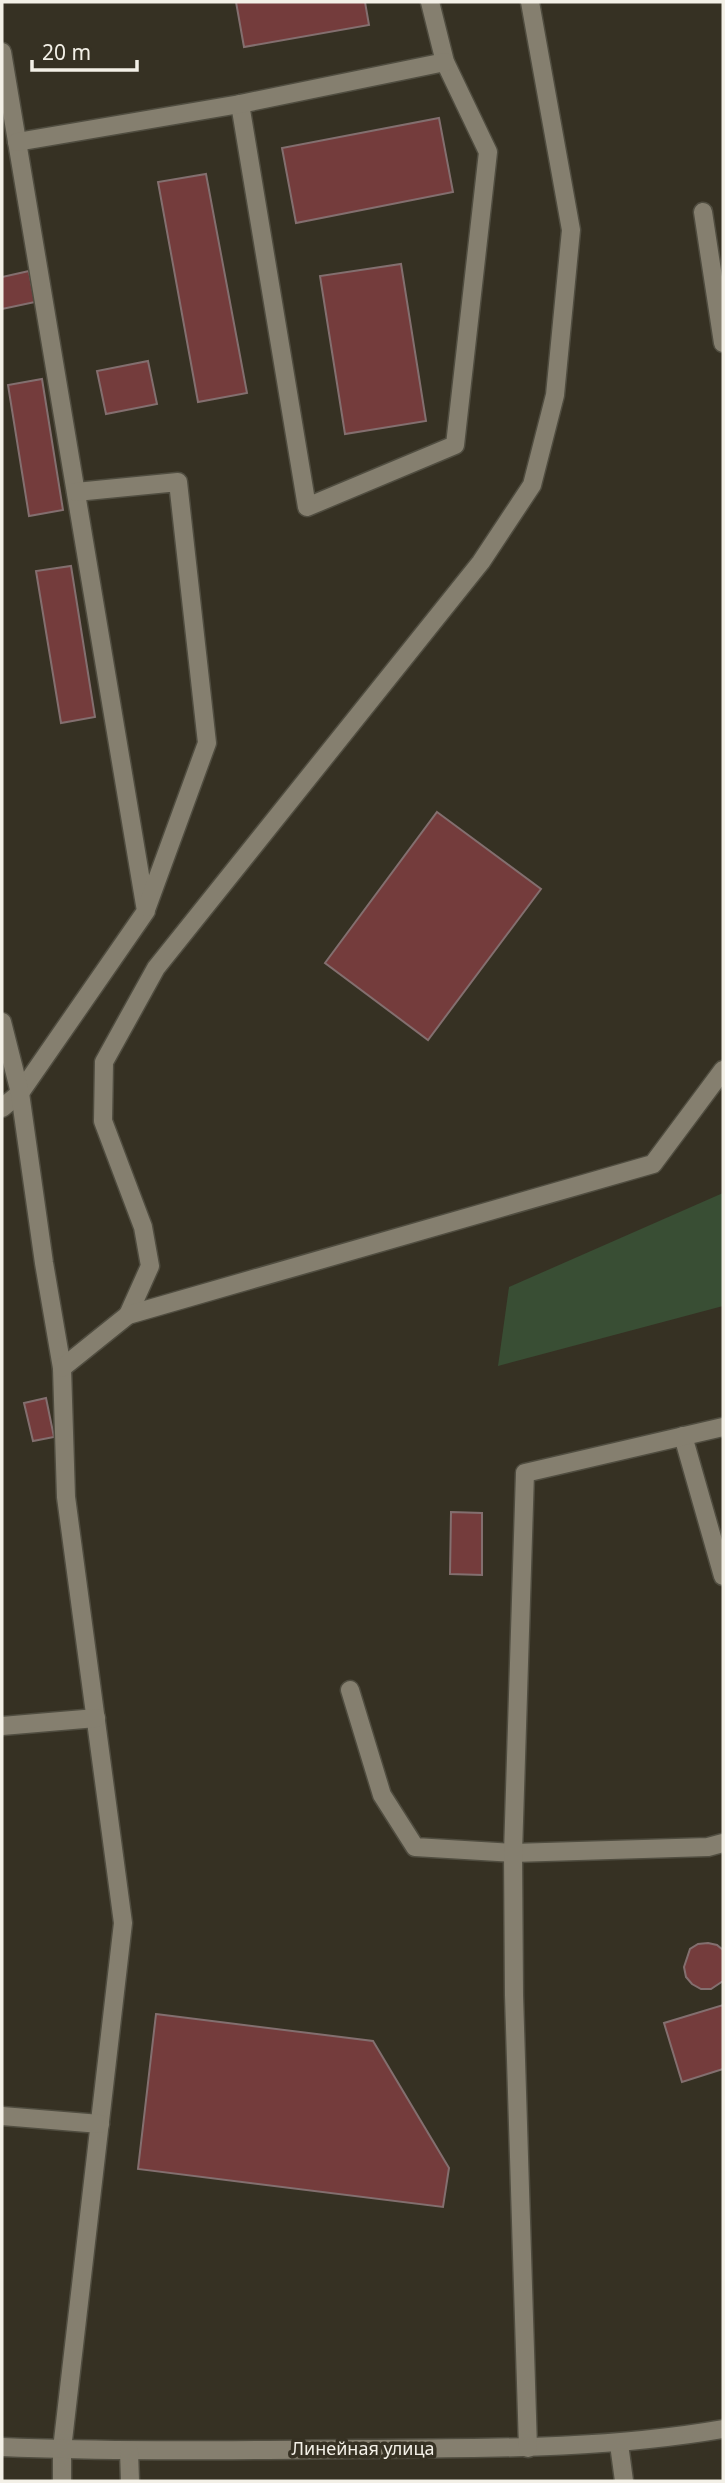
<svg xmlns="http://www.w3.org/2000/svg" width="725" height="2483" font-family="'Noto Sans',sans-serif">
	<rect width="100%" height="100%" fill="#363123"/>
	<!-- green -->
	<polygon fill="#394e34" points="723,1193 723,1306 498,1366 509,1287"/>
	<!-- building -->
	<g fill="#743c3c" stroke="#836f6f" stroke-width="2">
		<polygon points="236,2 365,2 369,25 244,47"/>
		<polygon points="439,118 453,192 296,223 282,148"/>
		<polygon points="206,174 247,393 198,402 158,182"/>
		<polygon points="401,264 426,421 345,434 320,276"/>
		<polygon points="29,271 35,302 2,309 2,277"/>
		<polygon points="148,361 157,404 106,414 97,371"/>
		<polygon points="42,379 63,510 29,516 8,385"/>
		<polygon points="71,566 95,717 61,723 36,571"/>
		<polygon points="437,812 541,889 428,1040 325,963"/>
		<polygon points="46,1398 54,1437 33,1441 24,1403"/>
		<polygon points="451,1512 482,1513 482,1575 450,1574"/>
		<polygon points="708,1943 717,1945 723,1950 723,1981 711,1989 701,1989 692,1984 686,1977 684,1967 690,1949 698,1944"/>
		<polygon points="723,2005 723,2069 682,2082 664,2023"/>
		<polygon points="156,2014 373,2041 449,2168 443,2207 138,2169"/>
	</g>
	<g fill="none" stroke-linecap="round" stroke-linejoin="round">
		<!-- minor casing -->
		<g stroke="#504d40" stroke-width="21">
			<g id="minor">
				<polyline points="2,52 146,911 20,1093 2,1108"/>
				<polyline points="240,104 307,507 455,445 488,152 445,62 430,2"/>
				<polyline points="17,142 240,104 445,62"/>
				<polyline points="703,212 723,343"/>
				<polyline points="76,492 178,482 207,743 147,907"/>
				<polyline points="2,1022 20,1093 44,1263 62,1368 66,1497 123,1923 62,2449 62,2481"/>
				<polyline points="128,1315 150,1266 143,1227 103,1121 104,1062 156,968 481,562 532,485 555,395 571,230 530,2"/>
				<polyline points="62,1368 128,1315 653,1164 723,1070"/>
				<polyline points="683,1436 723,1576"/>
				<polyline points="350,1690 382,1795 415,1847 513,1853 708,1847 723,1843"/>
				<polyline points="2,1726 96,1718"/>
				<polyline points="2,2116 100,2124"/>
				<polyline points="619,2444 624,2481"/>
				<path d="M 2,2447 C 120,2452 239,2450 358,2449 C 480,2448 602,2450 723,2429"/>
				<polyline points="528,2448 514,1995 513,1853 525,1473 723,1427"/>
				<polyline points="129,2451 130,2481"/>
			</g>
		</g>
		<!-- minor -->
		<use href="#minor" stroke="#857f6f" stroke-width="18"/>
	</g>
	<g text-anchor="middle" stroke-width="7" stroke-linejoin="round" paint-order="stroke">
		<!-- street labels -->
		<g font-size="18" fill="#f3f0e7" stroke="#363123">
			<text x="363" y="2455">Линейная улица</text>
		</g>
	</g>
	<!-- border -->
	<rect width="725" height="2483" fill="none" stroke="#f3f0e7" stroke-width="7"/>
	<!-- scale -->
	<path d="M32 60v10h105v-10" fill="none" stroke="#f3f0e7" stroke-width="3.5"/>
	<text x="42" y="60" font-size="21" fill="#f3f0e7" stroke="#363123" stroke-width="5" paint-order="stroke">20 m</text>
</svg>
